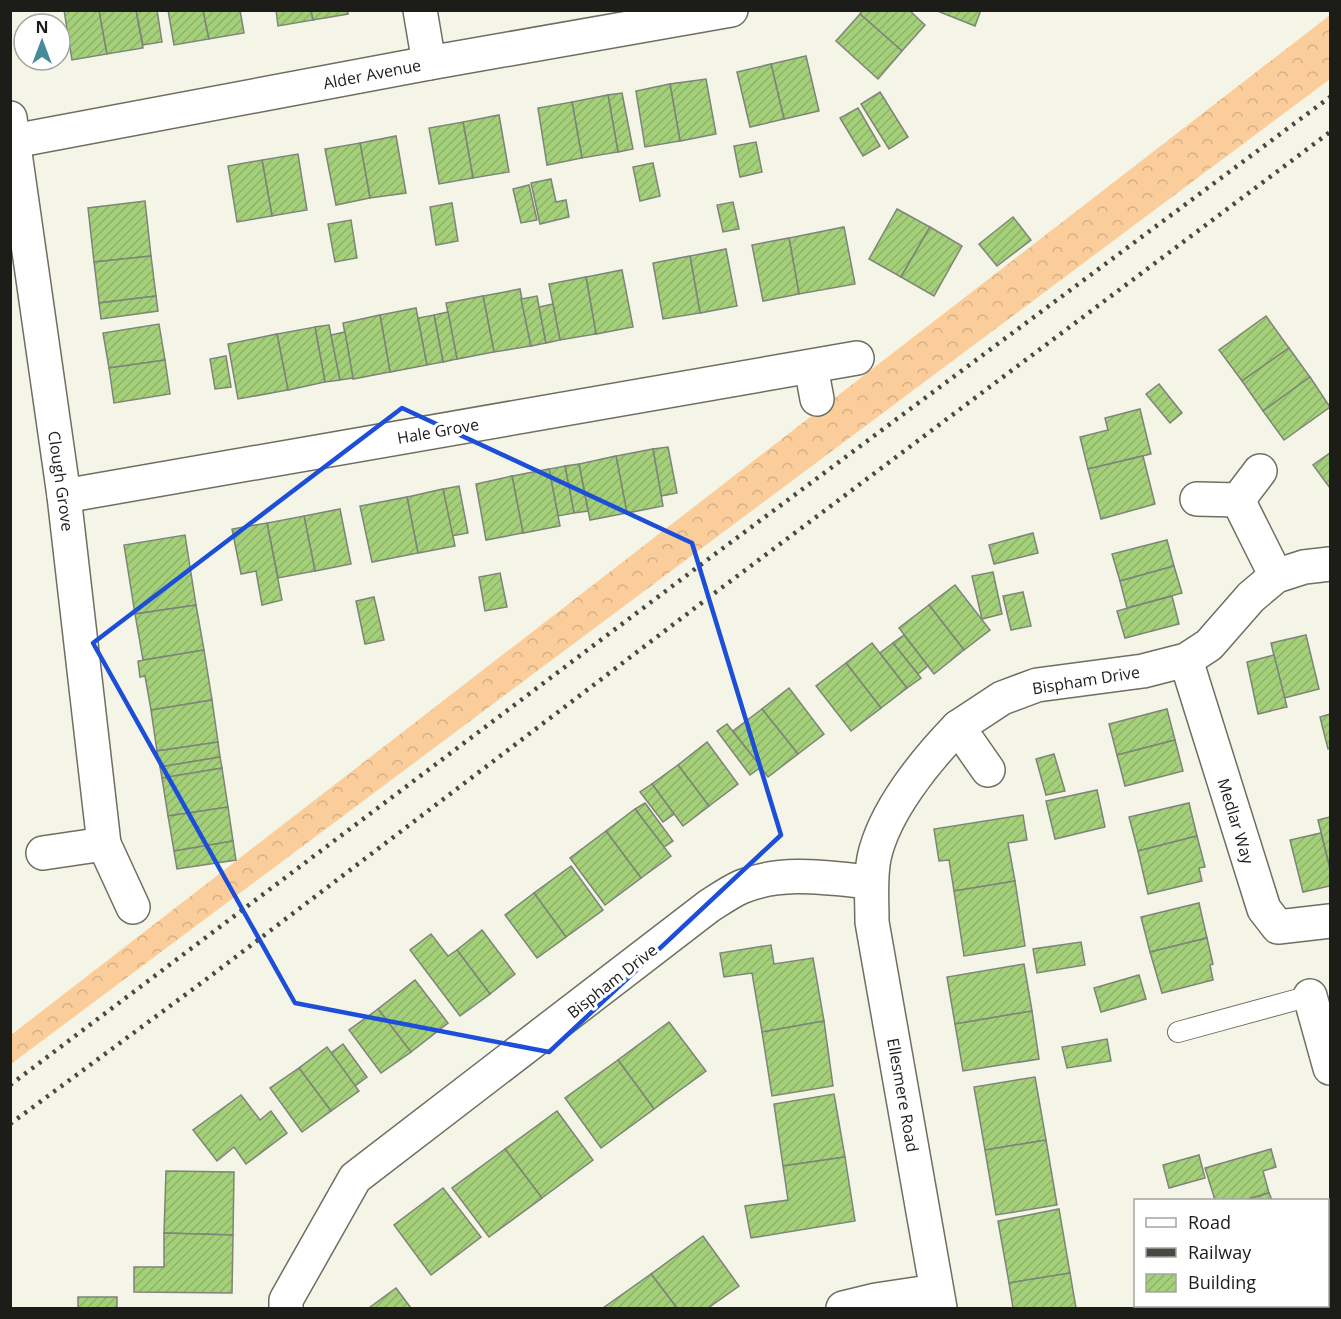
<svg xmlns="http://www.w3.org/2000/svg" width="1341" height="1319" font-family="'Open Sans',sans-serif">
	<defs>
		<pattern id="forest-crowns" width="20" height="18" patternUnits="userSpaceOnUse" patternTransform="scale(1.5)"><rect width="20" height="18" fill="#fbcd9b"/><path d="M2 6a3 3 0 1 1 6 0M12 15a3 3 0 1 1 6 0" fill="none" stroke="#d7b085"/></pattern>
		<pattern id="building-hatch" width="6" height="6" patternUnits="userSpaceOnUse" patternTransform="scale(1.5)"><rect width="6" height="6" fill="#a4d079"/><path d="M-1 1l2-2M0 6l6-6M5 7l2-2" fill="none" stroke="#8db268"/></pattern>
	</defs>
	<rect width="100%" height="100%" fill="#f4f5e6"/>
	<!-- forest -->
	<polygon fill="url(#forest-crowns)" points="1330,15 1330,79 11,1064 11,1035"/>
	<!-- building -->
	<g fill="url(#building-hatch)" stroke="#7e8479" stroke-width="1.5">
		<polygon points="64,10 99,10 107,54 72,60"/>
		<polygon points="99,10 136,10 143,48 107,54"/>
		<polygon points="136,10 157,10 162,42 143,45"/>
		<polygon points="168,10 203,10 209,39 174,45"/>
		<polygon points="203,10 240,10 244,33 209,39"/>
		<polygon points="276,10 311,10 313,20 278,26"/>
		<polygon points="311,10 348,10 348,14 313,20"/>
		<polygon points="863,10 909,10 925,25 902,51 860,14"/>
		<polygon points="935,10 981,10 975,26"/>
		<polygon points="860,14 902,51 878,79 836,41"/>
		<polygon points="806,56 819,111 784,119 771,64"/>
		<polygon points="771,64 784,119 750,127 737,72"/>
		<polygon points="706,79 716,134 680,141 670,84"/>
		<polygon points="670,84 680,141 645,147 636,91"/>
		<polygon points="880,92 908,137 889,149 861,104"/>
		<polygon points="622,93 633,149 618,152 608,95"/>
		<polygon points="608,95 618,152 582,158 572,102"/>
		<polygon points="572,102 582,158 547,165 538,108"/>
		<polygon points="858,108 880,146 863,156 840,118"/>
		<polygon points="499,115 509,172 473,178 463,122"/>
		<polygon points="463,122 473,178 439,184 429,128"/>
		<polygon points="396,136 406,193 370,198 360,143"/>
		<polygon points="756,142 762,172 740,177 734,146"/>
		<polygon points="360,143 370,198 336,205 325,149"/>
		<polygon points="298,154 307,210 272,216 262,160"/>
		<polygon points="262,160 272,216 237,222 228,166"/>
		<polygon points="653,163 660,196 640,201 633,167"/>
		<polygon points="551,179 556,202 566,200 569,217 540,224 531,183"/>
		<polygon points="529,185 537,220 521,223 513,189"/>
		<polygon points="145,201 151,256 94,262 88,208"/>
		<polygon points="733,202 739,229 723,232 717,205"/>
		<polygon points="452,203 458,241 436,245 430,207"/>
		<polygon points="897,209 930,227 901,277 869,259"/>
		<polygon points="1013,217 1031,240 997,266 979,244"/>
		<polygon points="351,220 357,258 335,262 328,224"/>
		<polygon points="844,227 855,284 799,294 789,238"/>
		<polygon points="930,227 962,246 934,296 901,277"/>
		<polygon points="789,238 799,294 763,301 752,245"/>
		<polygon points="726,249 737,306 700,313 690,256"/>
		<polygon points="151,256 156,296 99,303 94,262"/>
		<polygon points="690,256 700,313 663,319 653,263"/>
		<polygon points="622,270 633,327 596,334 586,277"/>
		<polygon points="586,277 596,334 560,340 549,284"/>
		<polygon points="520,289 531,346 494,352 483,296"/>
		<polygon points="156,296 158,311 101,319 99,303"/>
		<polygon points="483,296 494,352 457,359 446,303"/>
		<polygon points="537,296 546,343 531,346 521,299"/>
		<polygon points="553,304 560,340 546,343 539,307"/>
		<polygon points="416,308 427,365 390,372 380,315"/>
		<polygon points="448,312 457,359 443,362 434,315"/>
		<polygon points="380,315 390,372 353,379 343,323"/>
		<polygon points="434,315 443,362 427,365 418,318"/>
		<polygon points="1266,316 1289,348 1242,381 1219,350"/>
		<polygon points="159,324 165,360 109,368 103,333"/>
		<polygon points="329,325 340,380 325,382 315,327"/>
		<polygon points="315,327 325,382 288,390 277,334"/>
		<polygon points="345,332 353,378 340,380 331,335"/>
		<polygon points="277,334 288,390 238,399 228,344"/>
		<polygon points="1289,348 1310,377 1263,411 1242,381"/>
		<polygon points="226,356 231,387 215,389 210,359"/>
		<polygon points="165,360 170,394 114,403 109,368"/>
		<polygon points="1310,377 1330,407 1284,440 1263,411"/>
		<polygon points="1159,384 1182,413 1170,423 1146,394"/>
		<polygon points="1140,409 1151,454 1088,469 1080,437 1108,430 1105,418"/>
		<polygon points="668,447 677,493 661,496 653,449"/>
		<polygon points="653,449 663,506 627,513 616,456"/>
		<polygon points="1330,453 1330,488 1313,465"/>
		<polygon points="616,456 627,513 590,520 579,464"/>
		<polygon points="1143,456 1155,504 1101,519 1088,469"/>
		<polygon points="579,464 588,511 574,513 565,466"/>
		<polygon points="565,466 574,513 558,516 549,469"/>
		<polygon points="549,469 560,526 523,533 512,476"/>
		<polygon points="512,476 523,533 486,540 476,484"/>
		<polygon points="459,486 468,533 452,536 443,489"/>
		<polygon points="443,489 455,546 418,553 407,497"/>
		<polygon points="407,497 418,553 372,562 360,506"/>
		<polygon points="340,509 351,564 315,571 304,516"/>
		<polygon points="304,516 315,571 278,578 267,523"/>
		<polygon points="267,523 282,600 262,605 256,571 241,574 232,529"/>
		<polygon points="1033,533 1038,553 994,564 989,545"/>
		<polygon points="185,535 196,605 135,614 124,545"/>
		<polygon points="1167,540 1174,566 1120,581 1112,554"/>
		<polygon points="1174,566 1182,593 1127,608 1120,581"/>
		<polygon points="993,572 1002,614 982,619 972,576"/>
		<polygon points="500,573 507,607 485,611 479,577"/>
		<polygon points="955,585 990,630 964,650 929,605"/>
		<polygon points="1023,592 1031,626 1011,630 1003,596"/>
		<polygon points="1172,596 1179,624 1125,638 1117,611"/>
		<polygon points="374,597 384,640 365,644 356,601"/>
		<polygon points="196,605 204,650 143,660 135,614"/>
		<polygon points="929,605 964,650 934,674 899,628"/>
		<polygon points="904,635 928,666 918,674 893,643"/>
		<polygon points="1306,635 1319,689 1284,698 1271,643"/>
		<polygon points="872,643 907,688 881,708 846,663"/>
		<polygon points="893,643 921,678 907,688 880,653"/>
		<polygon points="204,650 212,700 151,710 145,676 140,677 138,661"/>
		<polygon points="1274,655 1287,707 1258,714 1247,662"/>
		<polygon points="846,663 881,708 851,731 816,686"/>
		<polygon points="789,688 824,734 798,754 762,709"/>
		<polygon points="212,700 218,742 157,751 151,710"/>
		<polygon points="762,709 798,754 768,777 733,731"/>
		<polygon points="1167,709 1175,740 1117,755 1109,724"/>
		<polygon points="1330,714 1330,748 1328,749 1320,717"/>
		<polygon points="727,724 761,767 750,775 717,731"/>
		<polygon points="1175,740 1183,771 1125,786 1117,755"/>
		<polygon points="218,742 220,757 160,767 157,751"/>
		<polygon points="707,742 738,784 709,806 678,765"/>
		<polygon points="1054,754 1065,791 1046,795 1036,759"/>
		<polygon points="220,757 222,768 162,778 160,767"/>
		<polygon points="678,765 709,806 683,826 652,784"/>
		<polygon points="222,768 228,807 168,816 162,778"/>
		<polygon points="652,784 674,814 663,822 640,792"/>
		<polygon points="1097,790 1105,827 1055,839 1046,801"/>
		<polygon points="645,803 673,841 664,847 635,809"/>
		<polygon points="1189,803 1197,836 1138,851 1129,817"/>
		<polygon points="228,807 233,841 174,851 168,816"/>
		<polygon points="635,809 671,856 641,878 606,831"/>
		<polygon points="1023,815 1027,840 1008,843 1015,881 954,891 949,860 939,861 934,829"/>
		<polygon points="1330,817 1330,869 1318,820"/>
		<polygon points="606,831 641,878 605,905 570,858"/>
		<polygon points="1321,833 1330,869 1330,886 1303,892 1290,840"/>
		<polygon points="1197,836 1205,867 1199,868 1202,881 1148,894 1138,851"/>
		<polygon points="233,841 236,860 177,869 174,851"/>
		<polygon points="571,866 603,910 566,937 534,893"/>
		<polygon points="1015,881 1025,946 964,956 954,891"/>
		<polygon points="534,893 566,937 537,958 505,915"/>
		<polygon points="1199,903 1207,938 1150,952 1141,917"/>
		<polygon points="482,930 515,974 490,994 457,950"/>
		<polygon points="431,934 448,956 457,950 490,994 460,1016 410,950"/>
		<polygon points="1207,938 1213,964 1210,965 1213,980 1162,993 1150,952"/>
		<polygon points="1081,942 1085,965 1037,973 1033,949"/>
		<polygon points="771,945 774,964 813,958 824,1021 762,1032 752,973 724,977 720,953"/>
		<polygon points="1024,964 1032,1011 955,1024 947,977"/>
		<polygon points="1139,975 1146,999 1101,1012 1094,988"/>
		<polygon points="415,980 448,1023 411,1052 378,1009"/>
		<polygon points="378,1009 411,1052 381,1073 349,1030"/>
		<polygon points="1032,1011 1039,1059 963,1071 955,1024"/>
		<polygon points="824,1021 833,1086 772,1096 762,1032"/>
		<polygon points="669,1022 706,1071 654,1109 618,1060"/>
		<polygon points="1107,1039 1111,1061 1067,1068 1062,1047"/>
		<polygon points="343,1044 367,1077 355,1086 331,1053"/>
		<polygon points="327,1047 359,1091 331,1111 299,1068"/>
		<polygon points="618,1060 654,1109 601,1148 565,1098"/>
		<polygon points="299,1068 331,1111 302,1132 270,1088"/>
		<polygon points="1035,1077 1046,1140 985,1150 974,1087"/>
		<polygon points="834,1094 845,1157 783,1166 774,1104"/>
		<polygon points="241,1095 260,1120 271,1111 287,1133 246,1164 234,1147 217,1161 193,1130"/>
		<polygon points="557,1111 593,1160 542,1198 505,1149"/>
		<polygon points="1046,1140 1057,1205 996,1215 985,1150"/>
		<polygon points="505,1149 542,1198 489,1237 452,1188"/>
		<polygon points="1271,1149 1276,1167 1263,1171 1269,1193 1245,1200 1215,1200 1205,1168"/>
		<polygon points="1199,1155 1205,1178 1169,1188 1163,1165"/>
		<polygon points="845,1157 855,1221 751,1238 745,1206 788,1200 783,1166"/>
		<polygon points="166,1171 234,1172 233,1235 164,1233"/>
		<polygon points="443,1188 481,1237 431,1275 394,1225"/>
		<polygon points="1269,1193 1272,1200 1245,1200"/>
		<polygon points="1059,1209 1070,1273 1009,1283 998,1221"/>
		<polygon points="164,1233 233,1235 232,1293 134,1292 134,1267 164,1267"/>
		<polygon points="703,1236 739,1286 708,1308 677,1308 651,1274"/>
		<polygon points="1070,1273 1076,1308 1013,1308 1009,1283"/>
		<polygon points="651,1274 677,1308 603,1308"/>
		<polygon points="396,1288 411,1308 369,1308"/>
		<rect x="78" y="1297" width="39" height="11"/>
		<polygon points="1249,1306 1286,1306 1276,1308 1250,1308"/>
		<polygon points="1286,1306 1306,1306 1307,1308 1276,1308"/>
	</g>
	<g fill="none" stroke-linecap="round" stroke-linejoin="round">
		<!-- service casing -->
		<g stroke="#6e6f62" stroke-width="22">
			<polyline id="service" points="1178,1032 1310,996"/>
		</g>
		<!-- minor casing -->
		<g stroke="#6e6f62" stroke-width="36">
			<g id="minor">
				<polyline points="420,10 429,63"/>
				<polyline points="10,118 64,496 104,844 133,907"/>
				<polyline points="14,141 429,63 731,10"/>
				<polyline points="811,367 817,399"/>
				<polyline points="64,496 857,358"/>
				<polyline points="1197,499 1238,500 1260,471"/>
				<polyline points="1238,500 1276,576"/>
				<polyline points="1186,660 1264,909 1278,927 1330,921"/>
				<polyline points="958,727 1002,698 1037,685 1143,671 1186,660 1209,645 1251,597 1276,576 1304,567 1330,564"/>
				<polyline points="43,853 104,844"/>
				<polyline points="1310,996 1330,1068"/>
				<path d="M 286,1308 L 286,1300 L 355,1178 L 709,906 C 720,899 730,892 741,887 C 782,870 828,878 871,882"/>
				<polyline points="843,1308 876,1300 936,1291"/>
				<path d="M 940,1308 L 872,922 C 872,900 870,879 874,858 C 884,811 926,760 958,727 L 988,770"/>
			</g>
		</g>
		<!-- service -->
		<use href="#service" stroke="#fff" stroke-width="20"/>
		<!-- minor -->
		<use href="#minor" stroke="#fff" stroke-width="33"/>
		<!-- rail -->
		<g stroke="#484942" stroke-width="4.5" stroke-dasharray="3 6" stroke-linecap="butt">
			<polyline points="10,1085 699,566 1330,97"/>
			<polyline points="10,1124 204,981 716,592 1330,132"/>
		</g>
	</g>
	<!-- marked area -->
	<path fill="none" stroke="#1d4ed8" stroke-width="4.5" stroke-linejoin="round" d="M 402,408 L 692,543 L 781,835 L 549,1052 L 295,1003 L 93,643 Z"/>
	<g text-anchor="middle" stroke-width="6" stroke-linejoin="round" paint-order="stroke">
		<!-- street labels -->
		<g font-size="16" fill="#1c1d18" stroke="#fff">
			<text transform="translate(372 74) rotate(-11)" y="6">Alder Avenue</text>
			<text transform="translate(438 431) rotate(-10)" y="6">Hale Grove</text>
			<text transform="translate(61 481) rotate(82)" y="6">Clough Grove</text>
			<text transform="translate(1086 680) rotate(-9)" y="6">Bispham Drive</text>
			<text transform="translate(1236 821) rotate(73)" y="6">Medlar Way</text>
			<text transform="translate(612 981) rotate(-38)" y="6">Bispham Drive</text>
			<text transform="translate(903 1095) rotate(80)" y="6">Ellesmere Road</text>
		</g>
	</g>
	<!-- border -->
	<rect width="1341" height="1319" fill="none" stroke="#1c1d18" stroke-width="24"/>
	<!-- legend -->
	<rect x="1134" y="1199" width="195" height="108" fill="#ffffff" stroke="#a4a5a3" stroke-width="1.5"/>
	<rect x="1146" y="1218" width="30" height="9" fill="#ffffff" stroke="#a4a5a3" stroke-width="1.5"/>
	<text x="1188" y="1229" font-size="18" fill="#1c1d18">Road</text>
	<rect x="1146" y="1248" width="30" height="9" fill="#484942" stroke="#a4a5a3" stroke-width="1.5"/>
	<text x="1188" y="1259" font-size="18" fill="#1c1d18">Railway</text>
	<rect x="1146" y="1274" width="30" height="18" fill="url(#building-hatch)" stroke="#a4a5a3" stroke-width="1.5"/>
	<text x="1188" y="1289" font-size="18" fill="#1c1d18">Building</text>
	<!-- north arrow -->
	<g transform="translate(42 42)"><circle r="28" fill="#ffffff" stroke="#a4a5a3" stroke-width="1.5"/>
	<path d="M0-4.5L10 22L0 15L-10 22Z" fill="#478b99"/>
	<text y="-9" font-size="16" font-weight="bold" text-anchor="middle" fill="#1c1d18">N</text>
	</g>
</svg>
